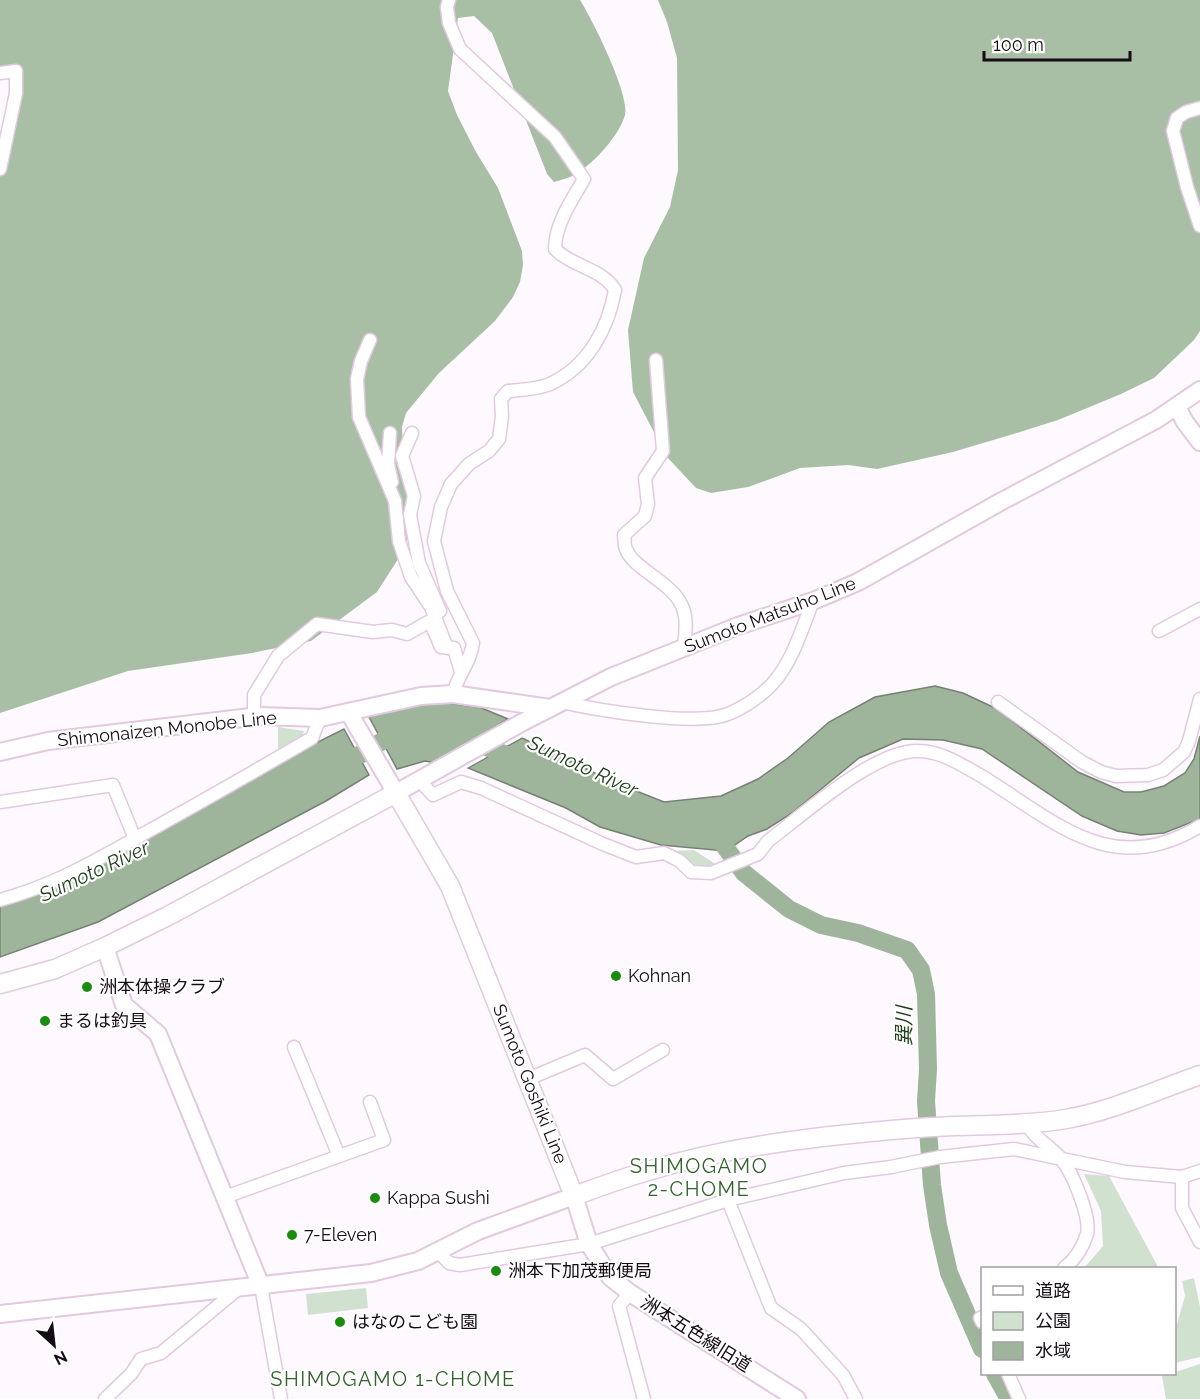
<svg xmlns="http://www.w3.org/2000/svg" width="1200" height="1399" font-family="Raleway,'Noto Sans JP',sans-serif">
	<rect width="100%" height="100%" fill="#fef9fe"/>
	<!-- green -->
	<g fill="#d1e1cf">
		<polygon points="278,727 304,731 303,735 278,751"/>
		<path d="M 694,850 L 717,865 C 700,876 684,861 671,851 Z"/>
		<polygon points="1084,1174 1109,1176 1157,1265 1157,1268 1084,1268 1103,1246 1101,1211"/>
		<polygon points="1194,1278 1200,1307 1200,1357 1175,1363 1175,1331 1185,1296 1182,1281"/>
		<polygon points="366,1288 368,1308 308,1315 306,1294"/>
		<polygon points="1200,1364 1200,1399 1166,1399 1162,1376 1174,1374 1175,1372"/>
	</g>
	<!-- forest -->
	<g fill="#a8bfa5">
		<path d="M 0,0 L 580,0 C 592,19 630,94 625,115 C 619,136 594,163 576,174 C 569,178 561,180 554,182 L 547,174 L 492,33 L 474,16 L 458,18 L 448,91 L 457,115 L 476,152 L 498,188 L 522,251 L 523,265 L 520,282 L 513,297 L 495,321 L 439,373 L 406,413 L 402,427 L 403,447 L 413,500 L 411,530 L 400,556 L 377,592 L 311,641 L 252,653 L 128,671 L 0,713 L 0,142 L 21,67 L 0,68 Z"/>
		<polygon points="658,0 1200,0 1200,331 1194,340 1154,378 1121,394 1058,420 1010,435 953,452 877,469 848,465 800,468 748,487 711,493 696,488 667,457 633,392 628,330 644,258 670,207 678,170 677,58 667,22"/>
	</g>
	<!-- water -->
	<g fill="#9eb59b" stroke="#758272" stroke-width="1.5">
		<polygon points="935,686 963,693 997,709 1078,772 1124,792 1141,792 1164,786 1185,773 1194,759 1200,736 1200,819 1164,833 1141,835 1117,831 1082,816 982,749 943,740 903,739 859,758 792,813 767,829 748,836 726,851 661,845 600,827 566,808 468,768 522,738 556,753 606,779 664,802 721,796 758,779 788,758 829,722 875,697"/>
		<polygon points="446,703 479,707 508,719 436,763 425,761 397,769 368,715 428,704"/>
		<polygon points="344,729 369,775 326,801 98,922 0,957 0,905 39,894 84,871 240,781"/>
	</g>
	<!-- pier -->
	<polygon fill="#fef9fe" points="520,736 524,736 465,769 467,765"/>
	<g fill="none" stroke-linecap="round" stroke-linejoin="round">
		<!-- river -->
		<g stroke="#9eb59b" stroke-width="18">
			<polyline points="469,740 521,761"/>
			<polyline points="336,762 362,754 387,738 404,732"/>
			<polyline points="715,829 723,844 744,873 789,909 821,925 858,933 907,950 921,970 926,994 928,1069 926,1101 932,1185 938,1225 949,1273 982,1349"/>
			<polyline points="995,1374 1009,1399"/>
		</g>
		<!-- street casing -->
		<g stroke="#e3c9e0" stroke-width="15">
			<g id="street">
				<path d="M 449,0 L 447,7 L 449,23 L 460,49 L 555,137 L 584,179 C 572,200 555,224 555,249 C 572,267 602,268 615,290 C 608,330 587,367 550,384 C 539,389 520,390 508,391 L 501,399 L 502,416 L 499,439 L 489,451 L 469,464 L 451,484 L 441,507 L 434,541 L 447,591 L 473,643 C 471,662 457,676 453,694"/>
				<polyline points="0,73 16,71 16,93 0,169"/>
				<polyline points="1200,108 1186,112 1177,118 1173,131 1187,187 1200,226"/>
				<polyline points="370,340 361,361 357,379 359,417 395,501 399,541 411,577 431,607 447,648"/>
				<path d="M 656,360 L 663,451 L 645,478 L 648,504 L 645,516 L 624,535 C 625,540 624,545 626,549 C 633,569 672,582 682,606 C 688,619 685,635 684,648"/>
				<polyline points="390,433 388,464 392,482"/>
				<polyline points="412,433 402,456 414,496 410,515 419,563 440,611"/>
				<polyline points="1159,631 1200,609"/>
				<path d="M 561,702 C 597,710 696,727 728,714 C 743,708 763,695 773,683 C 793,661 802,628 813,601"/>
				<polyline points="998,702 1082,762 1101,772 1116,776 1148,775 1163,770 1184,752 1189,741 1200,699"/>
				<polyline points="254,717 254,695 278,656 317,624 373,632 392,630 407,634 430,621 441,647 454,648 461,672"/>
				<path d="M 419,780 L 433,795 L 461,782 L 481,788 L 603,844 L 636,857 L 664,853 L 680,861 L 691,872 L 711,873 L 758,854 L 768,841 C 803,815 875,749 919,751 C 940,751 960,764 978,774 C 1053,819 1110,881 1200,826"/>
				<polyline points="0,802 113,785 135,839"/>
				<path d="M 0,900 C 55,885 95,861 145,833 C 201,802 257,770 312,738 L 320,718"/>
				<polyline points="294,1047 339,1156"/>
				<polyline points="528,1079 585,1055 613,1079 663,1050"/>
				<path d="M 1027,1124 C 1035,1140 1051,1146 1062,1160 C 1073,1174 1091,1217 1087,1234 C 1083,1247 1075,1260 1064,1268"/>
				<polyline points="1182,1177 1182,1208 1200,1242"/>
				<polyline points="225,1197 384,1140 370,1102"/>
				<polyline points="728,1200 771,1308 801,1329 843,1375 856,1399"/>
				<polyline points="439,1252 449,1263 460,1265 589,1244 728,1200 844,1173 891,1167 940,1157 1014,1149 1125,1172 1182,1177 1200,1171"/>
				<polyline points="261,1286 281,1399"/>
				<polyline points="630,1293 619,1306 644,1399"/>
				<polyline points="982,1317 980,1318 982,1322"/>
				<polyline points="1008,1374 1019,1399"/>
				<polyline points="105,1399 131,1374 141,1359 161,1353 238,1289"/>
			</g>
		</g>
		<!-- secondary casing -->
		<g stroke="#e3c9e0" stroke-width="20">
			<g id="secondary">
				<polyline points="1177,407 1185,422 1200,442"/>
				<polyline points="349,713 396,793 523,722 611,677 738,626 813,601 858,582 1002,501 1156,420 1200,390"/>
				<polyline points="0,752 48,741 259,716 320,718 421,696 453,694 550,708"/>
				<polyline points="105,947 124,1005 158,1034 261,1286"/>
				<polyline points="0,1314 371,1273 418,1261 478,1231 574,1196 589,1244 610,1277 630,1293 797,1399"/>
			</g>
		</g>
		<!-- primary casing -->
		<g stroke="#e3c9e0" stroke-width="21">
			<path id="primary" d="M 0,984 L 55,969 L 105,947 L 168,916 L 396,793 L 450,886 L 574,1196 C 599,1187 623,1178 648,1171 C 734,1145 827,1135 917,1128 C 966,1124 1017,1127 1066,1119 C 1112,1111 1157,1090 1200,1075"/>
		</g>
		<!-- street -->
		<use href="#street" stroke="#fff" stroke-width="12"/>
		<!-- secondary -->
		<use href="#secondary" stroke="#fff" stroke-width="16"/>
		<!-- primary -->
		<use href="#primary" stroke="#fff" stroke-width="18"/>
	</g>
	<!-- markers -->
	<g fill="#1b8c10" stroke="#fff" stroke-width="2">
		<circle cx="616" cy="976" r="6"/>
		<circle cx="87" cy="987" r="6"/>
		<circle cx="45" cy="1021" r="6"/>
		<circle cx="375" cy="1198" r="6"/>
		<circle cx="292" cy="1235" r="6"/>
		<circle cx="496" cy="1271" r="6"/>
		<circle cx="340" cy="1322" r="6"/>
	</g>
	<g text-anchor="middle" stroke-width="4.5" stroke-linejoin="round" paint-order="stroke">
		<!-- street labels -->
		<g font-size="18" fill="#150c14" stroke="#fff">
			<text transform="translate(770 615) rotate(-21)" y="6">Sumoto Matsuho Line</text>
			<text transform="translate(167 729) rotate(-6)" y="6">Shimonaizen Monobe Line</text>
			<text transform="translate(530 1084) rotate(68)" y="6">Sumoto Goshiki Line</text>
			<text transform="translate(696 1334) rotate(32)" y="6">洲本五色線旧道</text>
		</g>
		<!-- poi labels -->
		<g font-size="18" fill="#150c14" stroke="#fff" text-anchor="start">
			<text x="628" y="982">Kohnan</text>
			<text x="99" y="993">洲本体操クラブ</text>
			<text x="57" y="1027">まるは釣具</text>
			<text x="387" y="1204">Kappa Sushi</text>
			<text x="304" y="1241">7-Eleven</text>
			<text x="508" y="1277">洲本下加茂郵便局</text>
			<text x="352" y="1328">はなのこども園</text>
		</g>
		<!-- water labels -->
		<g font-size="20" font-style="italic" fill="#1d3f19" stroke="#fff">
			<text transform="translate(583 766) rotate(25)" y="7">Sumoto River</text>
			<text transform="translate(94 871) rotate(-25)" y="7">Sumoto River</text>
			<text transform="translate(904 1026) rotate(-90)" y="7">巽川</text>
		</g>
		<!-- neighbourhood labels -->
		<g font-size="20" letter-spacing="1.5" fill="#31622c" stroke="#fff">
			<text x="699" y="1173">SHIMOGAMO<tspan x="699" dy="23">2-CHOME</tspan></text>
			<text x="393" y="1386">SHIMOGAMO 1-CHOME</text>
		</g>
	</g>
	<!-- legend -->
	<rect x="981" y="1267" width="195" height="108" fill="#ffffff" stroke="#a19ea1" stroke-width="1.5"/>
	<rect x="993" y="1286" width="30" height="9" fill="#ffffff" stroke="#a19ea1" stroke-width="1.5"/>
	<text x="1035" y="1297" font-size="18" fill="#150c14">道路</text>
	<rect x="993" y="1312" width="30" height="18" fill="#d1e1cf" stroke="#a19ea1" stroke-width="1.5"/>
	<text x="1035" y="1327" font-size="18" fill="#150c14">公園</text>
	<rect x="993" y="1342" width="30" height="18" fill="#9eb59b" stroke="#a19ea1" stroke-width="1.5"/>
	<text x="1035" y="1357" font-size="18" fill="#150c14">水域</text>
	<!-- north arrow -->
	<g transform="translate(54 1345) rotate(153)" stroke="#ffffff" stroke-width="4.5" paint-order="stroke">
	<path d="M0-4.5L10 22L0 15L-10 22Z" fill="#150c14"/>
	<text y="-9" font-size="16" font-weight="bold" text-anchor="middle" fill="#150c14">N</text>
	</g>
	<!-- scale -->
	<path d="M984 51v9h146v-9" fill="none" stroke="#150c14" stroke-width="3"/>
	<text x="993" y="51" font-size="18" fill="#150c14" stroke="#ffffff" stroke-width="4.5" paint-order="stroke">100 m</text>
</svg>
